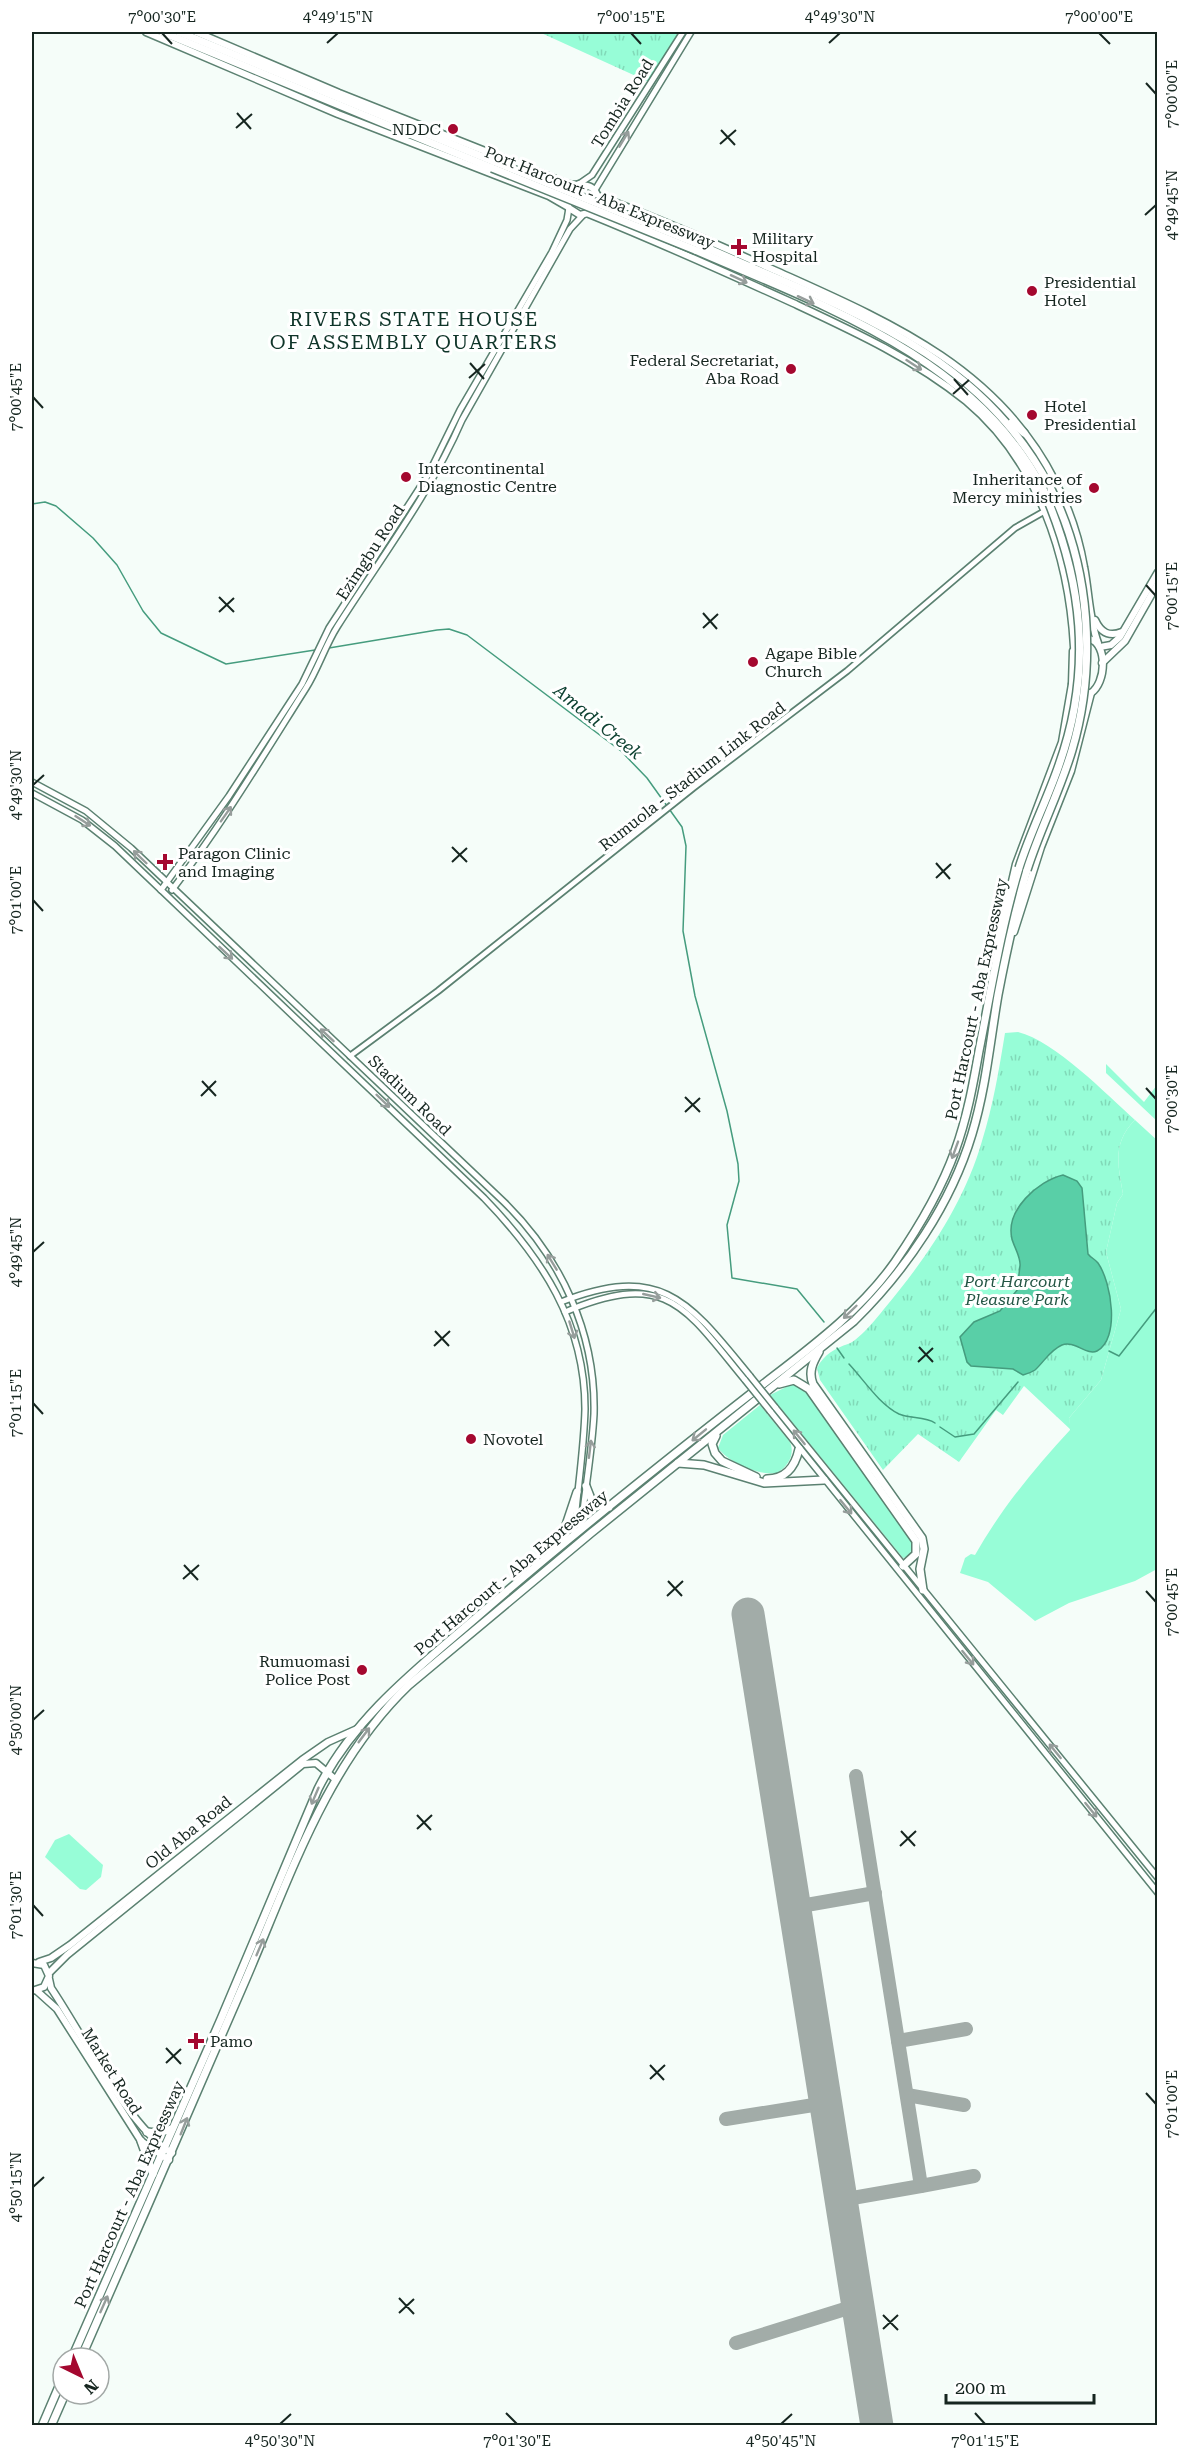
<svg xmlns="http://www.w3.org/2000/svg" width="1189" height="2457" font-family="'Roboto Serif',serif">
	<defs>
		<pattern id="park-tufts" width="24" height="20" patternUnits="userSpaceOnUse" patternTransform="scale(1.5)"><rect width="24" height="20" fill="#97fdd7"/><path d="M3 7l-1-3M5 7V3M7 7l1-3M15 17l-1-3M17 17v-4M19 17l1-3" fill="none" stroke="#81d9b8"/></pattern>
	</defs>
	<rect width="100%" height="100%" fill="#f5fdf9"/>
	<!-- grass -->
	<g fill="#97fdd7">
		<polygon points="1106,1064 1144,1102 1157,1085 1157,1121 1106,1073"/>
		<path d="M 1135,1120 L 1158,1141 L 1157,1569 L 1135,1581 L 1069,1603 L 1035,1621 L 988,1582 L 960,1573 L 965,1558 L 971,1554 L 975,1555 C 1001,1509 1034,1469 1070,1430 L 1069,1418 L 1101,1380 L 1121,1309 L 1106,1252 L 1117,1203 L 1123,1194 C 1118,1165 1112,1143 1135,1120 Z"/>
		<polygon points="794,1383 804,1386 914,1543 909,1556 903,1558 770,1395"/>
		<path d="M 760,1405 L 790,1442 C 795,1454 789,1466 777,1473 C 760,1476 729,1463 718,1448 L 723,1435 Z"/>
		<polygon points="69,1834 103,1865 101,1877 86,1890 80,1889 45,1857 55,1840"/>
	</g>
	<!-- park -->
	<g fill="url(#park-tufts)">
		<polygon points="539,32 682,32 649,82"/>
		<path d="M 1018,1032 C 1055,1041 1106,1094 1135,1120 C 1112,1143 1118,1165 1123,1194 L 1117,1203 L 1106,1252 L 1121,1309 L 1101,1380 L 1069,1418 L 1071,1430 L 1024,1386 L 1003,1415 L 996,1410 L 959,1462 L 918,1434 L 883,1470 L 820,1380 L 817,1368 C 824,1354 836,1348 848,1344 C 858,1341 877,1318 884,1309 C 925,1260 964,1204 982,1141 C 993,1106 999,1070 1005,1033 Z"/>
	</g>
	<!-- water -->
	<path fill="#59cfa7" stroke="#459c7e" stroke-width="1.5" d="M 1063,1175 L 1077,1181 L 1082,1188 L 1088,1254 C 1091,1258 1095,1259 1098,1263 C 1112,1283 1120,1339 1097,1351 C 1087,1356 1074,1340 1062,1345 C 1050,1350 1044,1362 1035,1370 C 1032,1372 1027,1374 1023,1375 L 1013,1369 L 971,1366 L 967,1362 L 960,1337 L 974,1322 L 1000,1311 L 1018,1289 C 1018,1280 1019,1274 1020,1266 C 1021,1257 1014,1247 1012,1239 C 1005,1210 1038,1181 1063,1175 Z"/>
	<g fill="none" stroke-linecap="round" stroke-linejoin="round">
		<!-- stream -->
		<g stroke="#459c7e" stroke-width="1.5">
			<polyline points="32,504 45,502 56,506 93,538 117,565 143,611 161,633 226,664 315,650"/>
			<polyline points="329,648 437,630 449,629 467,635 621,751 647,778 682,827 686,846 683,931 695,996 727,1111 738,1164 739,1181 727,1225 732,1278 797,1289 824,1322"/>
			<polyline points="837,1348 844,1358"/>
			<polyline points="1109,1351 1119,1356 1158,1306"/>
			<path d="M 849,1364 C 864,1380 879,1404 899,1414 C 910,1419 925,1416 935,1423"/>
			<polyline points="940,1427 955,1437 974,1434 1018,1382"/>
		</g>
		<!-- taxiway -->
		<g stroke="#a2aca8" stroke-width="14">
			<polyline points="795,1907 875,1893"/>
			<polyline points="898,2041 966,2029"/>
			<polyline points="907,2095 964,2105"/>
			<polyline points="726,2119 826,2103"/>
			<polyline points="921,2186 974,2176"/>
			<polyline points="841,2200 921,2186 856,1776"/>
			<polyline points="736,2343 858,2305"/>
		</g>
		<!-- runway -->
		<polyline stroke="#a2aca8" stroke-width="33" points="748,1614 877,2426"/>
		<!-- tertiary casing -->
		<g stroke="#5b8171" stroke-width="8">
			<polyline id="tertiary" points="350,1056 438,991 693,788 847,671 1015,528 1045,511"/>
		</g>
		<!-- secondary casing -->
		<g stroke="#5b8171" stroke-width="8">
			<g id="secondary">
				<polyline points="579,184 592,175 683,32"/>
				<polyline points="595,190 691,32"/>
				<path d="M 32,782 L 86,811 L 131,848 L 504,1202 C 561,1258 596,1333 594,1414 C 592,1452 585,1490 581,1528"/>
				<path d="M 32,793 L 82,820 L 115,846 L 484,1198 C 542,1258 585,1323 585,1409 C 584,1450 577,1492 574,1533"/>
				<polyline points="161,890 229,796 302,684 329,628 428,475 460,410 552,252 567,220 569,208"/>
				<path d="M 172,890 C 221,826 263,756 306,688 C 318,669 325,646 337,627 C 380,559 430,494 462,420 L 570,229 L 583,215"/>
				<path d="M 561,1302 C 663,1262 690,1303 750,1376"/>
				<path d="M 565,1312 C 667,1269 684,1306 745,1380"/>
				<polyline points="775,1407 1158,1878"/>
				<polyline points="770,1411 1158,1893"/>
			</g>
		</g>
		<!-- primary casing -->
		<g stroke="#5b8171" stroke-width="9">
			<g id="primary">
				<polyline points="146,32 338,114 549,196 568,207"/>
				<path d="M 196,32 L 339,93 L 553,178 C 558,180 563,183 568,184 C 582,187 594,181 598,198"/>
				<path d="M 579,184 C 568,188 564,197 569,208 L 580,215 L 592,212"/>
				<path d="M 598,196 C 658,218 716,244 774,270 C 885,320 997,366 1055,481 C 1069,508 1079,538 1084,567 C 1089,592 1089,620 1098,643"/>
				<path d="M 589,214 C 658,242 725,272 793,303 C 853,331 914,359 966,401 C 1038,461 1069,556 1074,647"/>
				<path d="M 1095,620 C 1101,633 1109,637 1122,632"/>
				<path d="M 1090,639 C 1108,645 1106,683 1091,693 L 1082,693 L 1072,684 L 1073,651 L 1081,640 Z"/>
				<polyline points="1100,647 1111,645 1120,637 1158,572"/>
				<polyline points="1102,663 1125,641 1158,583"/>
				<polyline points="1014,932 1041,847 1071,771 1091,693"/>
				<polyline points="998,942 1016,864 1062,742 1072,684"/>
				<polyline points="39,1962 51,1958 70,1945 302,1760 328,1742 357,1729"/>
				<polyline points="32,1963 44,1965 49,1976 44,1987 32,1991"/>
				<polyline points="49,1973 67,1955 303,1764 316,1763 335,1779"/>
				<path d="M 49,1979 L 51,1988 C 81,2032 129,2128 172,2153"/>
				<polyline points="37,1991 57,2009 141,2141 169,2160"/>
			</g>
		</g>
		<!-- trunk casing -->
		<g stroke="#5b8171" stroke-width="10">
			<g id="trunk">
				<polyline points="162,32 492,168"/>
				<polyline points="179,32 495,162"/>
				<path d="M 698,244 C 835,306 977,346 1051,489"/>
				<path d="M 695,250 C 824,306 974,357 1043,489"/>
				<polyline points="1012,422 1024,433"/>
				<polyline points="1016,452 1034,482 1037,495"/>
				<path d="M 819,1352 C 813,1362 808,1372 813,1384 L 922,1538 L 924,1549 L 920,1569 L 923,1590"/>
				<polyline points="779,1384 794,1380 809,1389 916,1541 916,1554 903,1566"/>
				<polyline points="716,1436 712,1444 715,1453 722,1461 756,1477"/>
				<polyline points="678,1463 704,1465 764,1483 824,1480"/>
				<path d="M 767,1479 C 786,1479 795,1467 799,1449"/>
				<polyline points="586,1486 593,1504 609,1507"/>
				<polyline points="560,1543 577,1492"/>
				<polyline points="147,2132 157,2133 172,2129"/>
				<polyline points="141,2141 153,2174"/>
				<path d="M 72,2358 L 221,2019 L 318,1789 C 354,1717 418,1668 477,1617 C 565,1540 656,1468 748,1396 C 800,1355 857,1316 895,1262 C 919,1227 941,1190 955,1151 C 967,1118 973,1085 979,1051 C 991,990 1001,928 1019,868"/>
				<path d="M 81,2358 C 135,2235 189,2111 242,1988 C 288,1883 324,1766 409,1685 L 591,1533 L 854,1321 C 906,1270 951,1204 972,1134 C 986,1088 990,1041 998,995 C 1006,953 1015,911 1027,870"/>
				<polyline points="42,2426 63,2377"/>
				<polyline points="51,2426 65,2394"/>
			</g>
		</g>
		<!-- tertiary -->
		<use href="#tertiary" stroke="#fff" stroke-width="4.5"/>
		<!-- secondary -->
		<use href="#secondary" stroke="#fff" stroke-width="5"/>
		<!-- primary -->
		<use href="#primary" stroke="#fff" stroke-width="6"/>
		<!-- trunk -->
		<use href="#trunk" stroke="#fff" stroke-width="7"/>
		<!-- secondary-bridge casing -->
		<g stroke="#5b8171" stroke-width="8" stroke-linecap="butt">
			<g id="secondary-bridge">
				<polyline points="750,1376 775,1407"/>
				<polyline points="745,1380 770,1411"/>
			</g>
		</g>
		<!-- trunk-bridge casing -->
		<g stroke="#5b8171" stroke-width="10" stroke-linecap="butt">
			<g id="trunk-bridge">
				<polyline points="495,162 698,244"/>
				<polyline points="492,168 695,250"/>
				<path d="M 1019,868 C 1030,833 1047,800 1059,765 C 1093,670 1083,581 1043,489"/>
				<path d="M 1027,870 C 1040,829 1060,791 1072,750 C 1097,665 1090,568 1051,489"/>
			</g>
		</g>
		<!-- secondary-bridge -->
		<use href="#secondary-bridge" stroke="#fff" stroke-width="5"/>
		<!-- trunk-bridge -->
		<use href="#trunk-bridge" stroke="#fff" stroke-width="7"/>
	</g>
	<!-- one-way arrows -->
	<defs><path id="oneway-shaft" d="M-6 0H5M1.5-3L5.5 0L1.5 3" fill="none" stroke-width="1.6" stroke-linecap="round" stroke-linejoin="round" transform="scale(1.5)"/></defs>
	<g stroke="#969d9b">
		<use href="#oneway-shaft" transform="translate(624 139) rotate(-59)"/>
		<use href="#oneway-shaft" transform="translate(739 279) rotate(25)"/>
		<use href="#oneway-shaft" transform="translate(806 300) rotate(25)"/>
		<use href="#oneway-shaft" transform="translate(914 365) rotate(33)"/>
		<use href="#oneway-shaft" transform="translate(226 814) rotate(-55)"/>
		<use href="#oneway-shaft" transform="translate(83 821) rotate(33)"/>
		<use href="#oneway-shaft" transform="translate(140 857) rotate(-136)"/>
		<use href="#oneway-shaft" transform="translate(226 953) rotate(43)"/>
		<use href="#oneway-shaft" transform="translate(327 1035) rotate(-137)"/>
		<use href="#oneway-shaft" transform="translate(383 1101) rotate(44)"/>
		<use href="#oneway-shaft" transform="translate(955 1150) rotate(110)"/>
		<use href="#oneway-shaft" transform="translate(552 1262) rotate(-121)"/>
		<use href="#oneway-shaft" transform="translate(652 1296) rotate(13)"/>
		<use href="#oneway-shaft" transform="translate(850 1312) rotate(136)"/>
		<use href="#oneway-shaft" transform="translate(572 1330) rotate(73)"/>
		<use href="#oneway-shaft" transform="translate(699 1435) rotate(141)"/>
		<use href="#oneway-shaft" transform="translate(799 1437) rotate(-129)"/>
		<use href="#oneway-shaft" transform="translate(590 1449) rotate(-83)"/>
		<use href="#oneway-shaft" transform="translate(846 1507) rotate(51)"/>
		<use href="#oneway-shaft" transform="translate(968 1658) rotate(51)"/>
		<use href="#oneway-shaft" transform="translate(364 1735) rotate(-53)"/>
		<use href="#oneway-shaft" transform="translate(1055 1751) rotate(-129)"/>
		<use href="#oneway-shaft" transform="translate(315 1796) rotate(113)"/>
		<use href="#oneway-shaft" transform="translate(1091 1810) rotate(51)"/>
		<use href="#oneway-shaft" transform="translate(260 1947) rotate(-67)"/>
		<use href="#oneway-shaft" transform="translate(184 2126) rotate(-68)"/>
		<use href="#oneway-shaft" transform="translate(104 2304) rotate(-66)"/>
	</g>
	<!-- ticks -->
	<path fill="none" stroke="#162620" stroke-width="2" d="M 162,33 L 172,44M 631,33 L 641,44M 1099,33 L 1110,44M 327,43 L 338,33M 829,43 L 840,33M 1146,83 L 1156,94M 237,113 L 251,129M 236,128 L 252,114M 721,130 L 735,145M 720,144 L 736,130M 1145,215 L 1156,205M 470,363 L 484,379M 469,378 L 485,364M 954,379 L 968,395M 953,394 L 969,380M 33,397 L 43,408M 1146,585 L 1156,596M 219,597 L 234,612M 219,612 L 234,598M 703,613 L 717,629M 703,628 L 718,614M 33,785 L 44,775M 452,847 L 467,862M 452,862 L 467,848M 936,863 L 950,879M 936,878 L 951,864M 33,900 L 43,911M 202,1081 L 216,1096M 1146,1088 L 1156,1099M 201,1096 L 216,1081M 685,1097 L 700,1112M 685,1112 L 700,1098M 33,1252 L 44,1242M 435,1331 L 449,1346M 434,1346 L 450,1331M 919,1347 L 933,1362M 918,1362 L 933,1348M 33,1403 L 43,1414M 184,1565 L 198,1580M 183,1579 L 199,1565M 668,1581 L 682,1596M 1146,1591 L 1156,1602M 667,1596 L 683,1581M 33,1720 L 44,1710M 417,1815 L 431,1830M 417,1829 L 432,1815M 901,1831 L 915,1846M 900,1846 L 916,1831M 33,1905 L 43,1916M 166,2048 L 181,2064M 166,2063 L 181,2049M 650,2065 L 664,2080M 650,2079 L 665,2065M 1146,2093 L 1156,2104M 33,2187 L 44,2177M 399,2298 L 414,2314M 399,2313 L 414,2299M 883,2315 L 898,2330M 883,2329 L 898,2315M 506,2413 L 517,2424M 975,2413 L 985,2424M 280,2424 L 291,2414M 781,2424 L 792,2414"/>
	<!-- markers -->
	<g fill="#a4082f" stroke="#fff" stroke-width="2">
		<circle cx="453" cy="129" r="6"/>
		<path d="M736 238h6v6h6v6h-6v6h-6v-6h-6v-6h6z"/>
		<circle cx="1032" cy="291" r="6"/>
		<circle cx="791" cy="369" r="6"/>
		<circle cx="1032" cy="415" r="6"/>
		<circle cx="406" cy="477" r="6"/>
		<circle cx="1094" cy="488" r="6"/>
		<circle cx="753" cy="662" r="6"/>
		<path d="M162 853h6v6h6v6h-6v6h-6v-6h-6v-6h6z"/>
		<circle cx="471" cy="1439" r="6"/>
		<circle cx="362" cy="1670" r="6"/>
		<path d="M193 2032h6v6h6v6h-6v6h-6v-6h-6v-6h6z"/>
	</g>
	<g text-anchor="middle" stroke-width="6" stroke-linejoin="round" paint-order="stroke">
		<!-- street labels -->
		<g font-size="16" fill="#162620" stroke="#fff">
			<text transform="translate(622 103) rotate(-58)" y="6">Tombia Road</text>
			<text transform="translate(600 197) rotate(22)" y="6">Port Harcourt - Aba Expressway</text>
			<text transform="translate(370 552) rotate(-57)" y="6">Ezimgbu Road</text>
			<text transform="translate(692 776) rotate(-38)" y="6">Rumuola - Stadium Link Road</text>
			<text transform="translate(976 999) rotate(-78)" y="6">Port Harcourt - Aba Expressway</text>
			<text transform="translate(410 1095) rotate(44)" y="6">Stadium Road</text>
			<text transform="translate(511 1572) rotate(-40)" y="6">Port Harcourt - Aba Expressway</text>
			<text transform="translate(188 1832) rotate(-39)" y="6">Old Aba Road</text>
			<text transform="translate(112 2071) rotate(58)" y="6">Market Road</text>
			<text transform="translate(129 2194) rotate(-66)" y="6">Port Harcourt - Aba Expressway</text>
		</g>
		<!-- poi labels -->
		<g font-size="16" fill="#162620" stroke="#fff" text-anchor="start">
			<text x="441" y="135" text-anchor="end">NDDC</text>
			<text x="752" y="244">Military<tspan x="752" dy="18">Hospital</tspan></text>
			<text x="1044" y="288">Presidential<tspan x="1044" dy="18">Hotel</tspan></text>
			<text x="779" y="366" text-anchor="end">Federal Secretariat,<tspan x="779" dy="18">Aba Road</tspan></text>
			<text x="1044" y="412">Hotel<tspan x="1044" dy="18">Presidential</tspan></text>
			<text x="418" y="474">Intercontinental<tspan x="418" dy="18">Diagnostic Centre</tspan></text>
			<text x="1082" y="485" text-anchor="end">Inheritance of<tspan x="1082" dy="18">Mercy ministries</tspan></text>
			<text x="765" y="659">Agape Bible<tspan x="765" dy="18">Church</tspan></text>
			<text x="178" y="859">Paragon Clinic<tspan x="178" dy="18">and Imaging</tspan></text>
			<text x="483" y="1445">Novotel</text>
			<text x="350" y="1667" text-anchor="end">Rumuomasi<tspan x="350" dy="18">Police Post</tspan></text>
			<text x="210" y="2047">Pamo</text>
		</g>
		<!-- park labels -->
		<g font-size="16" font-style="italic" fill="#235544" stroke="#fff">
			<text x="1017" y="1287">Port Harcourt<tspan x="1017" dy="18">Pleasure Park</tspan></text>
		</g>
		<!-- water labels -->
		<g font-size="18" font-style="italic" fill="#0d4131" stroke="#fff">
			<text transform="translate(598 722) rotate(39)" y="6">Amadi Creek</text>
		</g>
		<!-- quarter labels -->
		<g font-size="20" letter-spacing="1.5" fill="#0f3529" stroke="#fff">
			<text x="414" y="326">RIVERS STATE HOUSE<tspan x="414" dy="23">OF ASSEMBLY QUARTERS</tspan></text>
		</g>
	</g>
	<!-- border -->
	<rect width="1189" height="2457" fill="none" stroke="#ffffff" stroke-width="66"/>
	<!-- north arrow -->
	<g transform="translate(81 2376) rotate(137)"><circle r="28" fill="#ffffff" stroke="#a2a8a6" stroke-width="1.5"/>
	<path d="M0-4.5L10 22L0 15L-10 22Z" fill="#a4082f"/>
	<text y="-9" font-size="16" font-weight="bold" text-anchor="middle" fill="#162620">N</text>
	</g>
	<!-- scale -->
	<path d="M946 2394v9h148v-9" fill="none" stroke="#162620" stroke-width="3"/>
	<text x="955" y="2394" font-size="18" fill="#162620" stroke="#ffffff" stroke-width="4.5" paint-order="stroke">200 m</text>
	<rect x="33" y="33" width="1123" height="2391" fill="none" stroke="#162620" stroke-width="2"/>
	<g font-size="15" text-anchor="middle" fill="#162620">
		<text x="162" y="22">7°00'30"E</text>
		<text x="338" y="22">4°49'15"N</text>
		<text x="631" y="22">7°00'15"E</text>
		<text x="840" y="22">4°49'30"N</text>
		<text x="1099" y="22">7°00'00"E</text>
		<text transform="translate(1172 94) rotate(-90)" y="5">7°00'00"E</text>
		<text transform="translate(1172 205) rotate(-90)" y="5">4°49'45"N</text>
		<text transform="translate(16 397) rotate(-90)" y="5">7°00'45"E</text>
		<text transform="translate(1172 596) rotate(-90)" y="5">7°00'15"E</text>
		<text transform="translate(16 785) rotate(-90)" y="5">4°49'30"N</text>
		<text transform="translate(16 900) rotate(-90)" y="5">7°01'00"E</text>
		<text transform="translate(1172 1099) rotate(-90)" y="5">7°00'30"E</text>
		<text transform="translate(16 1252) rotate(-90)" y="5">4°49'45"N</text>
		<text transform="translate(16 1403) rotate(-90)" y="5">7°01'15"E</text>
		<text transform="translate(1172 1602) rotate(-90)" y="5">7°00'45"E</text>
		<text transform="translate(16 1720) rotate(-90)" y="5">4°50'00"N</text>
		<text transform="translate(16 1905) rotate(-90)" y="5">7°01'30"E</text>
		<text transform="translate(1172 2104) rotate(-90)" y="5">7°01'00"E</text>
		<text transform="translate(16 2187) rotate(-90)" y="5">4°50'15"N</text>
		<text x="280" y="2446">4°50'30"N</text>
		<text x="517" y="2446">7°01'30"E</text>
		<text x="781" y="2446">4°50'45"N</text>
		<text x="985" y="2446">7°01'15"E</text>
	</g>
</svg>
